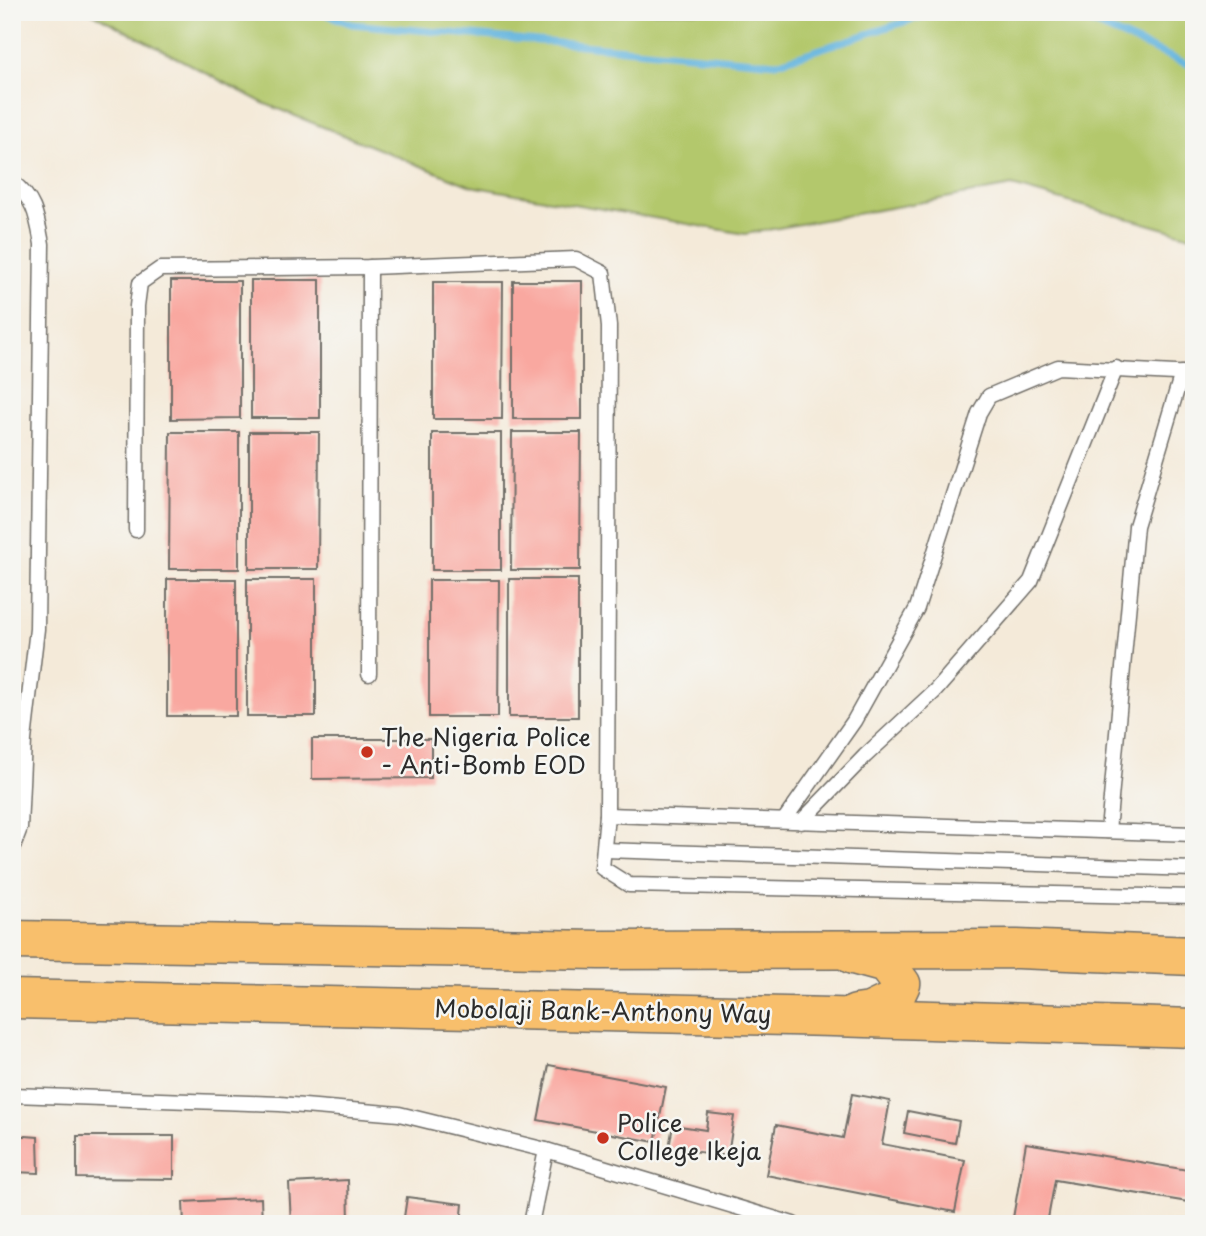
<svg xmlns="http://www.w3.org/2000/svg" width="1206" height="1236" font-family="'Playpen Sans',sans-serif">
	<rect width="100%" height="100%" fill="#f6f6f2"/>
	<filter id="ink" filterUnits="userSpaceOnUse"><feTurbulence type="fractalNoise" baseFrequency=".0143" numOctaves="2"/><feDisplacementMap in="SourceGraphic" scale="14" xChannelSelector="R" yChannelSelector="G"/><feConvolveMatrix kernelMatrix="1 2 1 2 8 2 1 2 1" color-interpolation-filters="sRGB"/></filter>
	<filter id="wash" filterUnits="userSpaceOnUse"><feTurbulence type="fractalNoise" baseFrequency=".00686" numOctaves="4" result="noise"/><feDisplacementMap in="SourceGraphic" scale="28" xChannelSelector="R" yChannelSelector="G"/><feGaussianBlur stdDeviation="1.57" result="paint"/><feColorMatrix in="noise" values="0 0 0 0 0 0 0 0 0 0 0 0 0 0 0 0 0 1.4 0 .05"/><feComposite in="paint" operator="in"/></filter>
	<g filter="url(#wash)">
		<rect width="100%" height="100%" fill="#f4ead9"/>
		<!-- green -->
		<polygon fill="#b3c86c" stroke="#6f7a4c" stroke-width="2" points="90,12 1194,12 1194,237 1012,186 745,234 471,186 263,103"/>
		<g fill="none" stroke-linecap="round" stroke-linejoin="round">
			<!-- stream -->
			<g stroke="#62b4de" stroke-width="7">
				<polyline points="320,12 352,24 776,63 936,12"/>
				<polyline points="1067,12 1194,67"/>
			</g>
		</g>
		<g id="blocks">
			<!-- building -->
			<g fill="#f9a8a0">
				<rect x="251" y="280" width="69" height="138"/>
				<polygon points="171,281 240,281 240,418 171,419"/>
				<rect x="513" y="281" width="69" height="138"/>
				<polygon points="433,282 503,282 502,419 433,419"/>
				<polygon points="170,432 239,432 239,569 169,569"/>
				<polygon points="249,432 319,432 318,569 249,569"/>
				<polygon points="512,432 581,432 580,570 511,570"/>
				<rect x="432" y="433" width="69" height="137"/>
				<rect x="167" y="579" width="69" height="137"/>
				<rect x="247" y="579" width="69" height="137"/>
				<rect x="509" y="579" width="69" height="138"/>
				<polygon points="429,580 499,580 498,717 429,717"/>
				<polygon points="312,739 431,739 431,778 312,779"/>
				<polygon points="549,1065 666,1087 655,1142 538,1120"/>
				<polygon points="852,1094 890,1101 882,1144 965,1160 955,1212 766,1175 776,1125 843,1138"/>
				<polygon points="908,1111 959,1121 955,1143 904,1133"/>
				<polygon points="708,1113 734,1116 728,1156 669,1148 673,1125 706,1130"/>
				<polygon points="12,1135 38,1137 39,1173 12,1172"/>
				<polygon points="77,1136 174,1136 174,1179 77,1178"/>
				<polygon points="1026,1143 1194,1171 1194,1203 1055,1180 1047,1224 1013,1218"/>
				<polygon points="348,1180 349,1221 291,1224 289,1183"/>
				<polygon points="407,1197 463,1204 461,1224 403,1224"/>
				<polygon points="261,1198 262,1224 184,1224 183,1202"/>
			</g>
		</g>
	</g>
	<g filter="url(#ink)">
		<use href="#blocks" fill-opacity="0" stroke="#716e68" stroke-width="2"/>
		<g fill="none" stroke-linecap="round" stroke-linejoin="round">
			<!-- service casing -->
			<g stroke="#716e68" stroke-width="17">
				<g id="service">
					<path d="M 12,182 C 35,199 37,217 42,244 L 37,629 L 24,740 L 20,828 L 12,849"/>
					<polyline points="136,530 137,306 140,283 160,269 370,267 576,259 603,273 609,326 607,815 602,868 629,885 1194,897"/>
					<polyline points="369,674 370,267"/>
					<polyline points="607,815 1194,834"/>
					<polyline points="785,819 854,721 917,608 979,413 989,396 1058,367 1194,374"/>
					<polyline points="801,822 865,756 935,691 1031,581 1116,368"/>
					<polyline points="1108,831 1136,526 1182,373"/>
					<polyline points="604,850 1194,869"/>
					<polyline points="12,1095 280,1104 399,1114 546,1150 793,1224"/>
					<polyline points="531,1224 546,1150"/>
				</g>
			</g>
			<!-- primary casing -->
			<g stroke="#716e68" stroke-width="41">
				<g id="primary">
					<polyline points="12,940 599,950 1017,949 1194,956"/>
					<polyline points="853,955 886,964 901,984 893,1001 870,1012 856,1014"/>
					<polyline points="12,999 833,1017 1194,1028"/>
				</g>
			</g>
			<!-- service -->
			<use href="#service" stroke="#fff" stroke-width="14"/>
			<!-- primary -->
			<use href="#primary" stroke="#f8bf6c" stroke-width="38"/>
		</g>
	</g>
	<!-- markers -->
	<g fill="#c8321e" stroke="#f6f6f2" stroke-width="2.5">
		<circle cx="367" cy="752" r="7"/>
		<circle cx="603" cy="1138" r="7"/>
	</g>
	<g text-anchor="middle" stroke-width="5" stroke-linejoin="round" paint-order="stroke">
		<!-- poi labels -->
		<g font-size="24" fill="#2b2b2b" stroke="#f6f6f2" text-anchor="start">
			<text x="381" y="746">The Nigeria Police<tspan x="381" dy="28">- Anti-Bomb EOD</tspan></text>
			<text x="617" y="1132">Police<tspan x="617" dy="28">College Ikeja</tspan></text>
		</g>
		<!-- street labels -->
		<g font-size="24" fill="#2b2b2b" stroke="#f6f6f2">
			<text transform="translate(603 1012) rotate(1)" y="8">Mobolaji Bank-Anthony Way</text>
		</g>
	</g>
	<!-- margin -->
	<rect width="1206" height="1236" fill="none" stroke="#f6f6f2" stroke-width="42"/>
</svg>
